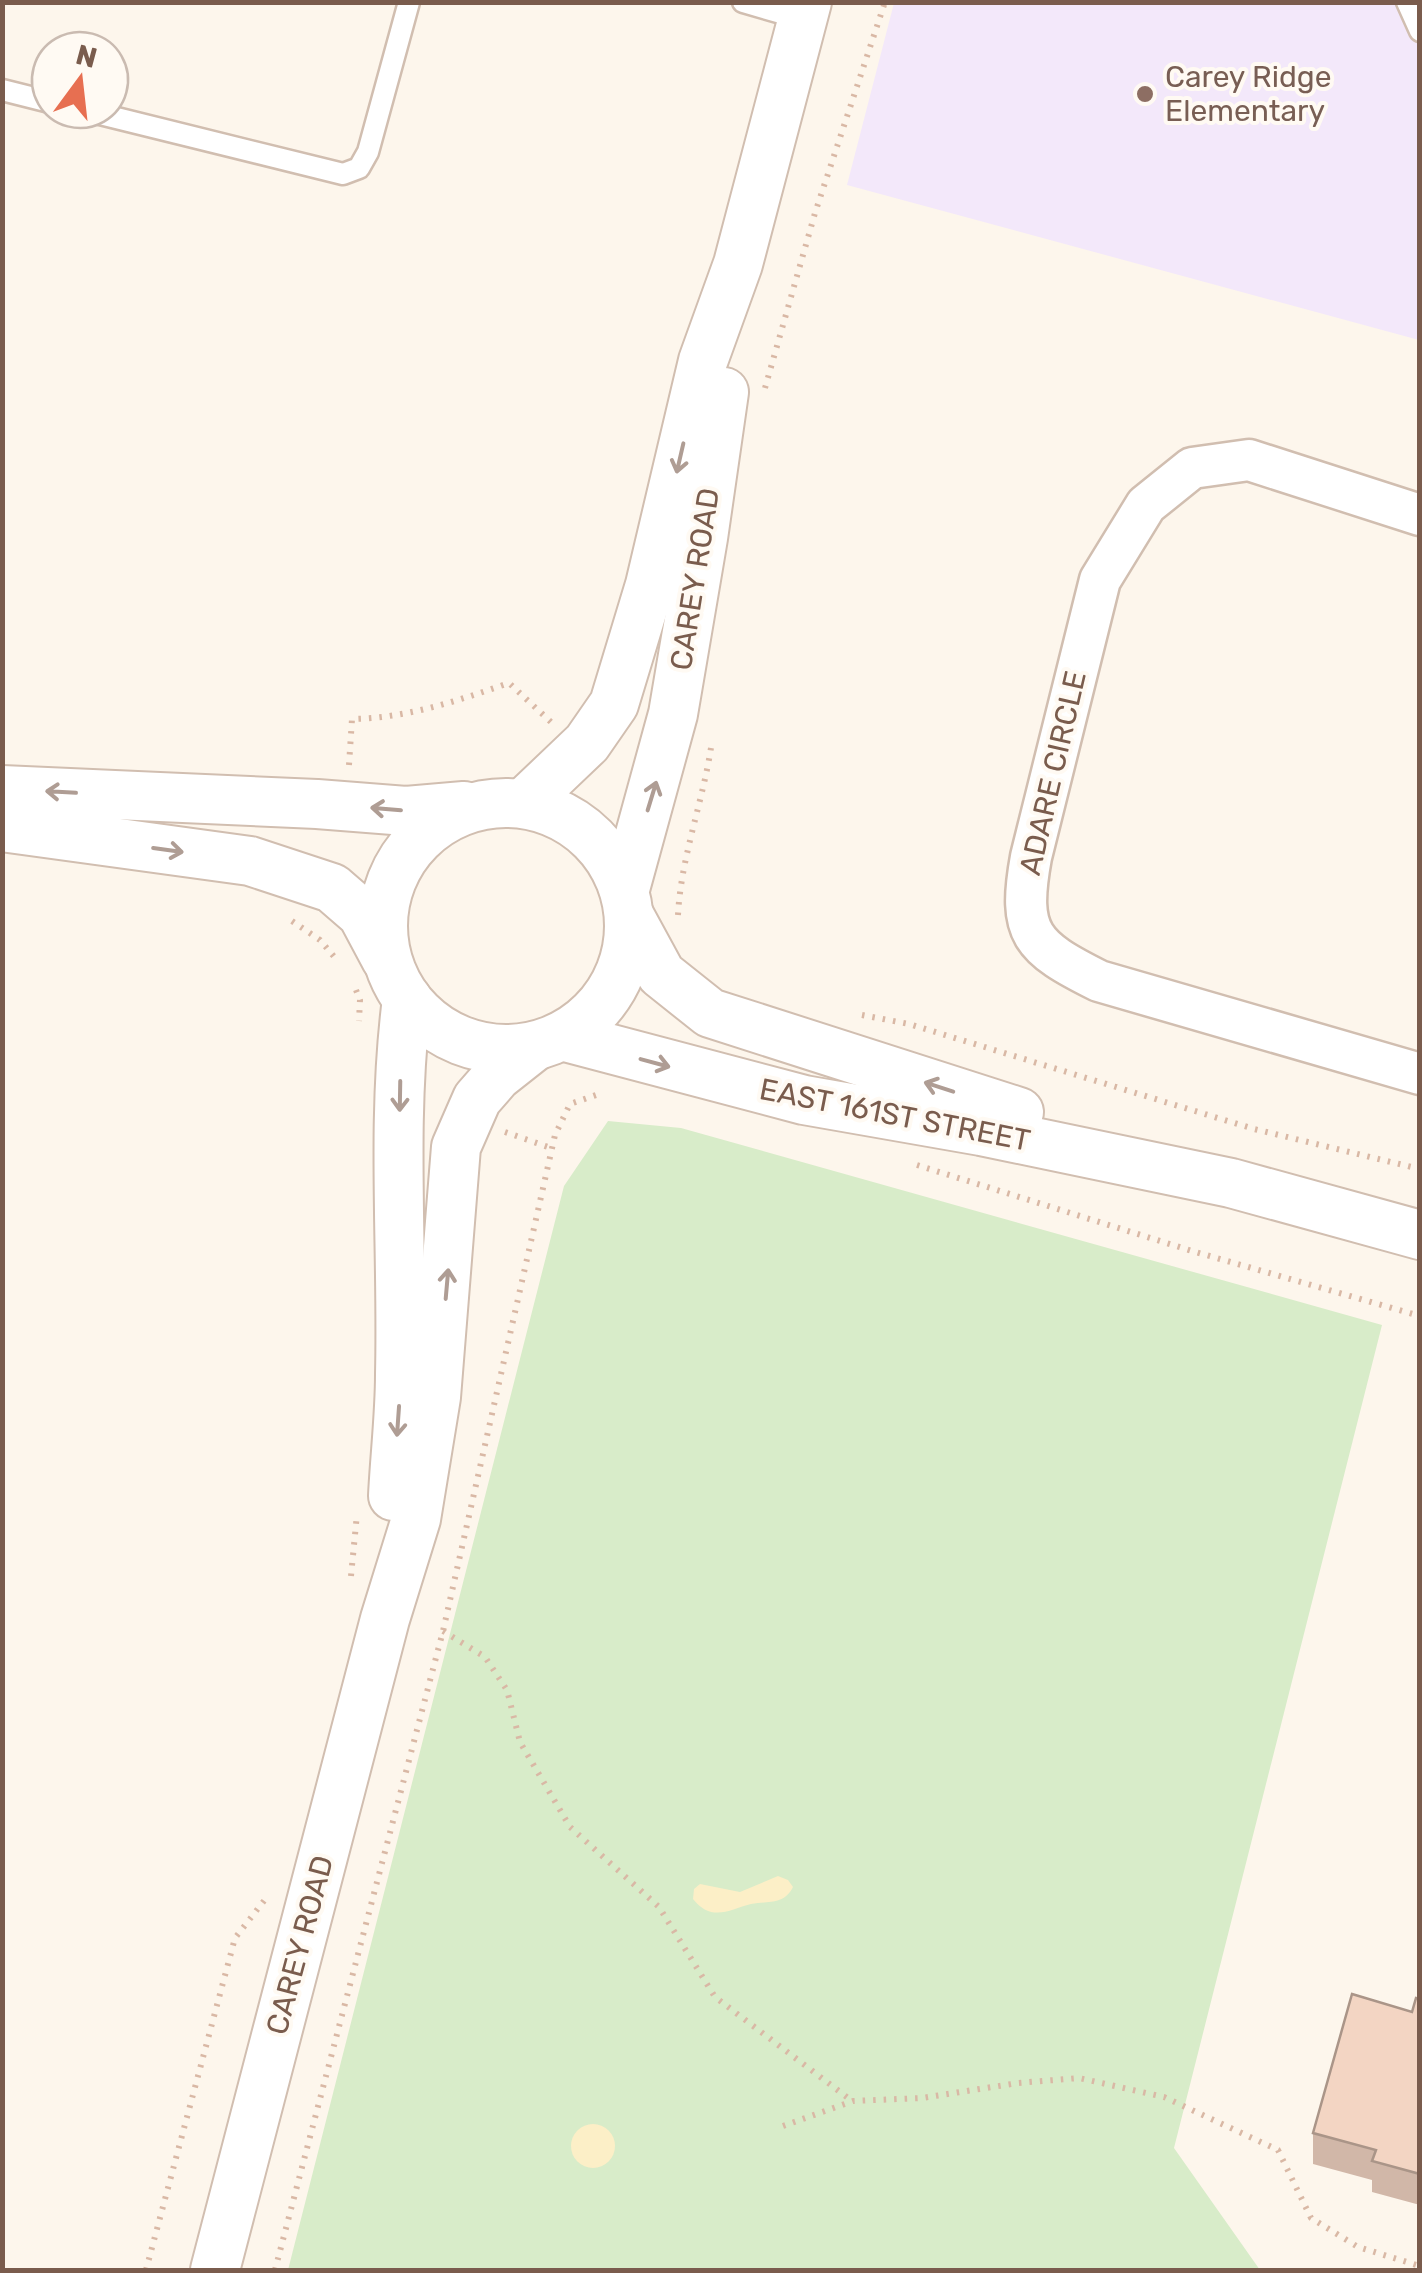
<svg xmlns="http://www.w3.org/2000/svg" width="1422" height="2273" font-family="Rubik,sans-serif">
	<rect width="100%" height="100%" fill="#fdf6ec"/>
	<!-- education -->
	<polygon fill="#f3e8fa" points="894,3 1419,3 1419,340 847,185"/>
	<!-- green -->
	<polygon fill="#d8ecc9" points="608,1121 681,1128 1382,1325 1174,2148 1260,2270 288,2270 564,1186"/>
	<!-- sand -->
	<g fill="#fcefc7">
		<path d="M 778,1876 L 788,1880 L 793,1887 C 784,1905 768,1901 751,1904 C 730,1909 712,1923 693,1899 L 694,1889 L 700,1884 L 740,1892 Z"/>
		<circle cx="593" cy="2146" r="22"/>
	</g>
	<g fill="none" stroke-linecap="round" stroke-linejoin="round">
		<!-- service casing -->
		<g stroke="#d1beb0" stroke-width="25">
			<g id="service">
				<polyline points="743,2 802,19"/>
				<polyline points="1407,2 1420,31"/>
				<polyline points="2,90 50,102"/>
				<polyline points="84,110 343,174 359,168 368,152 409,2"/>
			</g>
		</g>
		<!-- minor casing -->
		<g stroke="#d1beb0" stroke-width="45">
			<path id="minor" d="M 1420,515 L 1249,460 L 1192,468 L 1146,505 L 1100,580 L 1031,857 C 1017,934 1031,947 1099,981 L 1420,1074"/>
		</g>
		<!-- tertiary casing -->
		<g stroke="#d1beb0" stroke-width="52">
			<g id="tertiary">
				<polyline points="2,790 317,804 406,811 464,806"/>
				<polyline points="524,803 587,743 614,704 650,585 703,361 738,264 807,2"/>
				<circle cx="506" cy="926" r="123"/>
				<polyline points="2,827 250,861 332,888 362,914 386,959"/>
				<polyline points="625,889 673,714 703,538 724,392"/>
				<polyline points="630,917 661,974 710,1013 1019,1112"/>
				<polyline points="562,1036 804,1100 981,1131 1231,1183 1420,1235"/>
				<path d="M 393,1496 C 395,1455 400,1415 400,1374 C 403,1249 391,1123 407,999"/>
				<polyline points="215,2270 385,1619 416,1519 436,1397 456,1147 477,1099 497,1076 535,1046"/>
			</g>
		</g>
		<!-- path -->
		<g stroke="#d9b8a5" stroke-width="6" stroke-dasharray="2.5 8" stroke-linecap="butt">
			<polyline points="765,388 815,213 885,2"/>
			<path d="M 349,765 L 352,719 C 407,718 457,701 509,683 L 552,723"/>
			<path d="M 678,915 C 681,856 704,799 712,741"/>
			<polyline points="292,921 320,940 336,959"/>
			<polyline points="356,990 360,1000 359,1021"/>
			<polyline points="862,1015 909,1024 1254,1129 1420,1169"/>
			<polyline points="505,1132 551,1148"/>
			<polyline points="917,1165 1192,1251 1420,1316"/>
			<polyline points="351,1576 357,1514"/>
			<polyline points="443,1631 485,1657 507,1690 520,1742 570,1827 659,1907 715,1997 852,2101"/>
			<polyline points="783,2126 853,2101 922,2098 1018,2083 1079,2078 1164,2097 1278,2150 1311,2218 1358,2247 1420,2266"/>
			<polyline points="146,2270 235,1938 267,1897"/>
			<polyline points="275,2270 443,1631 555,1135 570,1104 602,1093"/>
		</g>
		<!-- service -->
		<use href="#service" stroke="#fff" stroke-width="20"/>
		<!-- minor -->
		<use href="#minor" stroke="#fff" stroke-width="40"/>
		<!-- tertiary -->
		<use href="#tertiary" stroke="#fff" stroke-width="48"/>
	</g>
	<!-- wall -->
	<polygon fill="#d1b7a8" points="1420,1999 1420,2205 1372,2192 1372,2180 1313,2164 1313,2133 1412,2012"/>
	<!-- building -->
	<polygon fill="#f3d5c3" stroke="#aa9588" stroke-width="2.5" points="1352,1994 1412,2012 1416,1998 1420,1999 1420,2174 1372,2161 1376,2150 1313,2133"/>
	<!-- one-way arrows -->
	<defs><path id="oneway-shaft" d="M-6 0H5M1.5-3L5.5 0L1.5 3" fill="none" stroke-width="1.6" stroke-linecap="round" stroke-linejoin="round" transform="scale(2.5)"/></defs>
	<g stroke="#af9d94">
		<use href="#oneway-shaft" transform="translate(680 458) rotate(103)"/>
		<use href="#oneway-shaft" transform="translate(61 792) rotate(-177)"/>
		<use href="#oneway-shaft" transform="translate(652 796) rotate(-73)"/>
		<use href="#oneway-shaft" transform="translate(386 809) rotate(-175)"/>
		<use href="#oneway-shaft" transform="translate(168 850) rotate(8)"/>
		<use href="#oneway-shaft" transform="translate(655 1063) rotate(15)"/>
		<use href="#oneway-shaft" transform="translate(939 1087) rotate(-162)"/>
		<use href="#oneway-shaft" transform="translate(400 1096) rotate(91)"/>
		<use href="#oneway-shaft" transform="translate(447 1284) rotate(-85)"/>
		<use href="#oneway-shaft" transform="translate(398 1421) rotate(94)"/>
	</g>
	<!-- markers -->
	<circle fill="#8d6e63" stroke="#fffaf3" stroke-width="4" cx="1145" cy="94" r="10"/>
	<g text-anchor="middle" stroke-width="8" stroke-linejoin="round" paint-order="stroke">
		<!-- education labels -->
		<g font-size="30" fill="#785e54" stroke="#fffaf3" text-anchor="start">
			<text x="1165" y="87">Carey Ridge<tspan x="1165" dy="34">Elementary</tspan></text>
		</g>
		<!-- street labels -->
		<g font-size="30" fill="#7a5c4d" stroke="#fffaf3">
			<text transform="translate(695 579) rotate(-81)" y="10">CAREY ROAD</text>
			<text transform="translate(1053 773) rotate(-77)" y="10">ADARE CIRCLE</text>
			<text transform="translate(895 1115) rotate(11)" y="10">EAST 161ST STREET</text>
			<text transform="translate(300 1945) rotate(-75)" y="10">CAREY ROAD</text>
		</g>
	</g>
	<!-- border -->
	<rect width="1422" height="2273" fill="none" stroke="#7a5c4d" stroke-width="10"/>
	<!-- north arrow -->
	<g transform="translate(80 80) rotate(15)"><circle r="48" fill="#fffaf3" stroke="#cabbb1" stroke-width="2.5"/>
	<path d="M0-8L18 38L0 25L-18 38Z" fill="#e76f51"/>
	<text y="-15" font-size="28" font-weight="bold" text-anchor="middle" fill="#7a5c4d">N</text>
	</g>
</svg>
